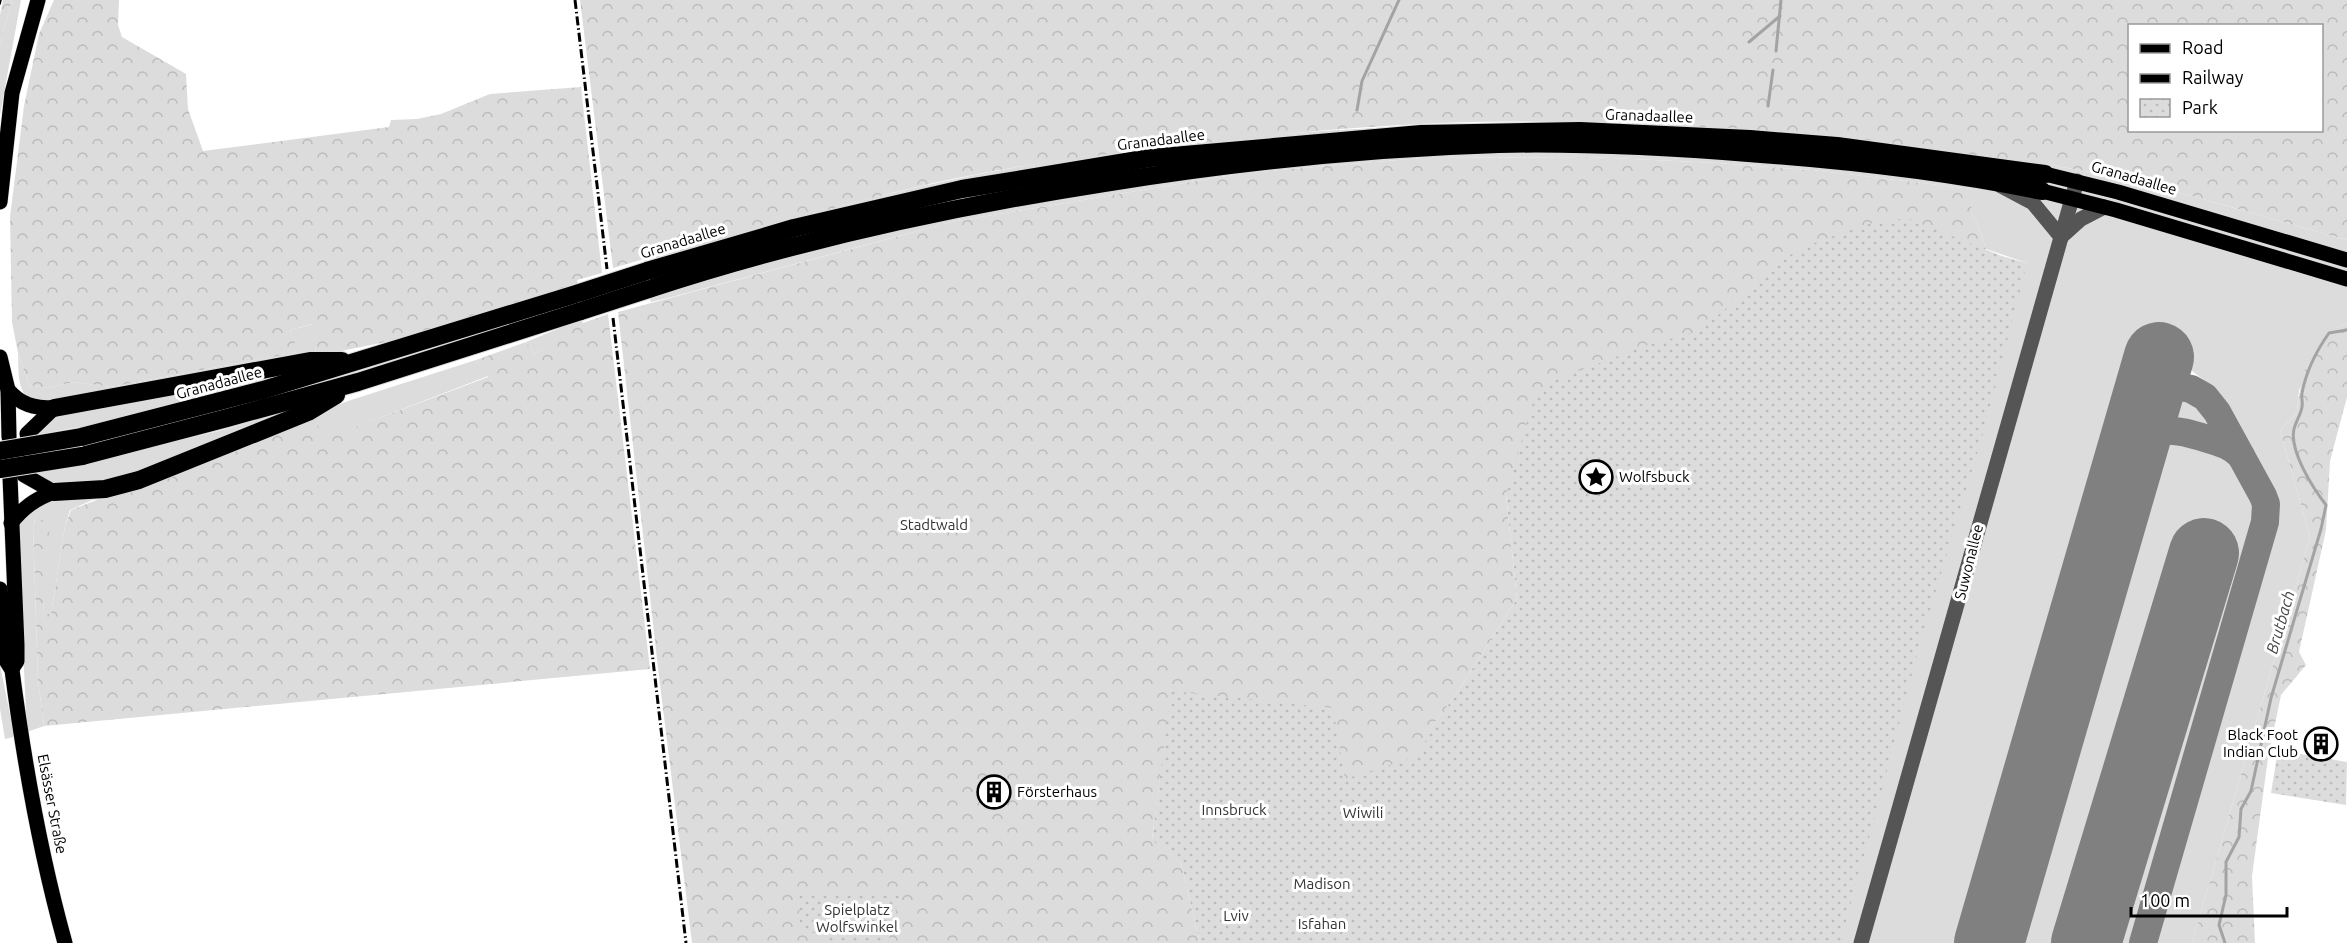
<svg xmlns="http://www.w3.org/2000/svg" width="2347" height="943" font-family="Ubuntu,sans-serif">
	<defs>
		<pattern id="forest-crowns" width="20" height="18" patternUnits="userSpaceOnUse" patternTransform="scale(1.5)"><rect width="20" height="18" fill="#dcdcdc"/><path d="M2 6a3 3 0 1 1 6 0M12 15a3 3 0 1 1 6 0" fill="none" stroke="#bbb"/></pattern>
		<pattern id="park-dots" width="8" height="8" patternUnits="userSpaceOnUse" patternTransform="scale(1.5)"><rect width="8" height="8" fill="#dcdcdc"/><path d="M2 2h.1M6 6h.1" fill="none" stroke="#bbb" stroke-width="1.8" stroke-linecap="round"/></pattern>
	</defs>
	<rect width="100%" height="100%" fill="#fff"/>
	<!-- grass -->
	<g fill="#dcdcdc">
		<polygon points="12,0 21,0 0,115 0,45"/>
		<path d="M 1557,122 L 1709,129 L 1986,159 C 2109,165 2229,208 2347,240 L 2347,323 L 2335,328 L 2299,390 L 2297,413 L 2280,430 L 2310,537 L 2192,943 L 2149,943 L 2273,509 L 2270,497 L 2206,382 L 2181,362 L 2138,350 L 1966,943 L 1556,943 L 2027,263 L 1986,249 L 1978,225 L 1971,212 L 1972,189 L 1821,171 L 1718,163 L 1590,157 L 1422,158 L 1244,173 L 951,222 L 668,298 L 651,302 L 650,299 L 645,263 C 742,234 838,204 937,183 C 1140,139 1350,125 1557,122 Z"/>
		<polygon points="582,319 583,324 535,354 526,342"/>
		<path d="M 314,324 L 316,356 L 33,404 C 16,388 19,375 18,353 L 29,385 L 46,388 L 74,382 L 111,387 L 297,352 L 290,330 Z"/>
		<polygon points="476,360 488,376 320,441 316,414 348,401"/>
		<polygon points="317,366 81,431 79,427 36,435 56,417"/>
		<path d="M 2188,399 C 2203,399 2222,418 2217,433 L 2212,433 L 2168,420 C 2165,407 2178,401 2188,399 Z"/>
		<polygon points="298,408 117,482 54,485 34,474 219,431"/>
		<path d="M 2178,435 L 2224,447 C 2242,458 2249,483 2259,501 L 2260,509 L 2136,943 L 2014,943 L 2156,447 L 2170,436 Z"/>
		<polygon points="99,497 70,510 65,526 51,614 43,614 45,577 35,520 33,527 38,680 44,726 27,732 18,542 20,525 23,518 45,501"/>
		<polygon points="0,665 13,729 13,737 5,739 0,709"/>
	</g>
	<!-- forest -->
	<g fill="url(#forest-crowns)" fill-rule="evenodd">
		<polygon points="3,0 12,0 0,45 0,15"/>
		<polygon points="54,0 119,0 118,25 122,37 186,74 188,109 203,151 389,127 391,120 417,119 441,114 490,94 581,87 602,273 577,280 578,285 396,340 316,356 313,324 290,330 298,352 111,387 74,382 46,388 29,385 18,353 12,322 10,217 24,106 39,34"/>
		<path d="M 580,0 L 2347,0 L 2347,240 C 2229,208 2109,165 1986,159 C 1843,144 1701,125 1558,122 C 1435,119 1312,130 1191,144 C 1105,154 1019,164 934,183 C 837,205 741,234 645,263 L 644,259 L 613,268 ZM 2130,26 L 2322,26 L 2322,130 L 2130,130 Z"/>
		<polygon points="1590,157 1718,163 1821,171 1973,189 1971,212 1978,225 1986,249 1506,495 1517,599 1455,696 1432,726 1351,943 1172,691 1152,839 1181,863 1200,943 692,943 658,668 618,312 951,222 1244,173 1422,158"/>
		<polygon points="608,314 650,669 44,726 38,680 33,526 36,519 50,522 43,614 51,614 65,526 71,510 316,414 321,440 488,377 476,360 526,342 535,354 583,323"/>
		<path d="M 2347,323 L 2347,397 L 2330,461 L 2326,530 L 2299,652 L 2306,665 L 2281,695 L 2268,758 L 2252,876 L 2255,943 L 2192,943 L 2310,537 L 2280,430 L 2297,413 C 2299,390 2307,349 2325,333 C 2331,329 2340,326 2347,323 Z"/>
	</g>
	<!-- park -->
	<g fill="url(#park-dots)">
		<polygon points="1907,218 2002,256 2027,263 1985,427 1919,647 1877,809 1840,943 1200,943 1181,863 1152,840 1171,691 1333,708 1345,779 1419,756 1432,726 1455,696 1517,599 1506,495 1532,405 1549,382 1648,345 1699,331 1794,252 1819,241 1869,224"/>
		<polygon points="2278,750 2347,762 2346,805 2271,793"/>
		<polygon points="900,893 888,943 827,943 825,937 800,928 799,895"/>
	</g>
	<g fill="none" stroke-linecap="round" stroke-linejoin="round">
		<!-- stream -->
		<g stroke="#a3a3a3" stroke-width="3">
			<polyline points="1749,42 1780,16"/>
			<polyline points="1776,51 1781,0"/>
			<polyline points="1768,106 1773,70"/>
			<polyline points="1357,110 1362,81 1399,0"/>
			<path d="M 2225,943 L 2219,925 L 2226,895 L 2226,862 L 2239,837 L 2241,809 L 2251,791 L 2271,698 L 2321,529 L 2326,505 C 2313,488 2289,451 2294,429 C 2296,421 2301,414 2302,407 C 2303,402 2301,397 2302,393 C 2306,372 2317,350 2329,333 L 2347,330"/>
		</g>
		<!-- taxiway -->
		<g stroke="#808080" stroke-width="28">
			<path d="M 2130,455 C 2153,422 2175,429 2208,439 C 2221,443 2232,446 2241,456"/>
			<polyline points="2143,943 2265,522 2266,504 2263,496 2217,412 2205,397 2191,389 2176,386 2162,389 2146,400"/>
		</g>
		<!-- runway -->
		<g stroke="#808080" stroke-width="70">
			<polyline points="1989,943 2159,357"/>
			<polyline points="2086,943 2204,553"/>
		</g>
		<!-- major casing -->
		<g stroke="#dbdbdb" stroke-width="16">
			<g id="major">
				<polyline points="2045,174 2118,192 2347,260"/>
				<polyline points="2042,191 2116,210 2347,279"/>
				<polyline points="0,202 12,93 38,0"/>
				<polyline points="0,357 8,390 9,437"/>
				<path d="M 8,390 C 21,405 34,408 54,408"/>
				<polyline points="27,434 54,408"/>
				<polyline points="24,475 54,492"/>
				<polyline points="10,477 17,645 17,661 13,667"/>
				<path d="M 11,523 C 23,508 35,499 54,492"/>
				<path d="M 0,589 L 7,662 L 12,670 C 24,762 40,853 65,943"/>
			</g>
		</g>
		<!-- highway casing -->
		<g stroke="#dbdbdb" stroke-width="20">
			<g id="highway">
				<polyline points="647,271 794,228 962,189 1150,158 1421,134 1580,131 1750,139 1837,146 2045,174"/>
				<path d="M 649,289 C 798,240 950,207 1104,183 C 1235,162 1367,148 1499,144 C 1586,142 1674,147 1761,154 C 1855,161 1949,172 2042,191"/>
				<polyline points="54,408 310,361 342,361"/>
				<polyline points="81,437 263,390 579,293"/>
				<polyline points="82,456 227,418 358,382 581,311"/>
				<polyline points="54,492 105,489 139,480 308,412 336,395"/>
			</g>
		</g>
		<!-- minor -->
		<g stroke="#555" stroke-width="15">
			<polyline points="2001,186 2033,203 2061,237"/>
			<polyline points="2061,237 2081,219 2104,207"/>
			<polyline points="1861,943 2077,181"/>
		</g>
		<!-- major -->
		<use href="#major" stroke="#000" stroke-width="15"/>
		<!-- highway -->
		<use href="#highway" stroke="#000" stroke-width="18"/>
		<!-- tram -->
		<polyline stroke="#000" stroke-width="1.5" points="0,4 1,0"/>
		<!-- rail -->
		<g stroke="#000" stroke-width="3" stroke-dasharray="9 3 1.5 3" stroke-linecap="butt">
			<polyline points="575,0 607,269"/>
			<polyline points="613,318 686,943"/>
		</g>
		<!-- highway-bridge casing -->
		<g stroke="#dbdbdb" stroke-width="20" stroke-linecap="butt">
			<g id="highway-bridge">
				<polyline points="579,293 647,271"/>
				<polyline points="581,311 649,289"/>
				<polyline points="0,451 81,437"/>
				<polyline points="0,469 82,456"/>
			</g>
		</g>
		<!-- highway-bridge -->
		<use href="#highway-bridge" stroke="#000" stroke-width="18"/>
	</g>
	<!-- icons -->
	<defs>
		<g id="sight-ring" transform="scale(1.725)"><circle r="9.5" fill="#fff" stroke="#000" stroke-width="1.5"/><path d="M0-6L1.8-2.2L6-1.7L2.9 1.2L3.7 5.4L0 3.3L-3.7 5.4L-2.9 1.2L-6-1.7L-1.8-2.2Z" fill="#000"/></g>
		<g id="building-ring" transform="scale(1.725)"><circle r="9.5" fill="#fff" stroke="#000" stroke-width="1.5"/><path d="M-4-6H4V6H1V3H-1V6H-4ZM-2.5-4.3h1.7v1.8h-1.7ZM.8-4.3h1.7v1.8H.8ZM-2.5-1h1.7V.8h-1.7ZM.8-1h1.7V.8H.8Z" fill="#000"/></g>
	</defs>
	<g fill-rule="evenodd">
		<use href="#sight-ring" x="1596" y="477"/>
		<use href="#building-ring" x="2321" y="744"/>
		<use href="#building-ring" x="994" y="792"/>
	</g>
	<g text-anchor="middle" stroke-width="6" stroke-linejoin="round" paint-order="stroke">
		<!-- street labels -->
		<g font-size="15" fill="#000" stroke="#fff">
			<text transform="translate(1649 116) rotate(2)" y="5">Granadaallee</text>
			<text transform="translate(1161 140) rotate(-7)" y="5">Granadaallee</text>
			<text transform="translate(2134 178) rotate(16)" y="5">Granadaallee</text>
			<text transform="translate(683 241) rotate(-17)" y="5">Granadaallee</text>
			<text transform="translate(219 383) rotate(-15)" y="5">Granadaallee</text>
			<text transform="translate(1969 562) rotate(-76)" y="5">Suwonallee</text>
			<text transform="translate(52 804) rotate(79)" y="5">Elsässer Straße</text>
		</g>
		<!-- poi labels -->
		<g font-size="15" fill="#000" stroke="#fff" text-anchor="start">
			<text x="1619" y="482">Wolfsbuck</text>
			<text x="2298" y="740" text-anchor="end">Black Foot<tspan x="2298" dy="17">Indian Club</tspan></text>
			<text x="1017" y="797">Försterhaus</text>
		</g>
		<!-- park labels -->
		<g font-size="15" fill="#333" stroke="#fff">
			<text x="934" y="530">Stadtwald</text>
			<text x="1234" y="815">Innsbruck</text>
			<text x="1363" y="818">Wiwili</text>
			<text x="1322" y="889">Madison</text>
			<text x="857" y="915">Spielplatz<tspan x="857" dy="17">Wolfswinkel</tspan></text>
			<text x="1236" y="921">Lviv</text>
			<text x="1322" y="929">Isfahan</text>
		</g>
		<!-- water labels -->
		<g font-size="16" font-style="italic" fill="#444" stroke="#fff">
			<text transform="translate(2280 622) rotate(-74)" y="6">Brutbach</text>
		</g>
	</g>
	<!-- legend -->
	<rect x="2128" y="24" width="195" height="108" fill="#ffffff" stroke="#999999" stroke-width="1.5"/>
	<rect x="2140" y="44" width="30" height="9" fill="#000000" stroke="#999999" stroke-width="1.5"/>
	<text x="2182" y="54" font-size="18" fill="#000000">Road</text>
	<rect x="2140" y="74" width="30" height="9" fill="#000000" stroke="#999999" stroke-width="1.5"/>
	<text x="2182" y="84" font-size="18" fill="#000000">Railway</text>
	<rect x="2140" y="99" width="30" height="18" fill="url(#park-dots)" stroke="#999999" stroke-width="1.5"/>
	<text x="2182" y="114" font-size="18" fill="#000000">Park</text>
	<!-- scale -->
	<path d="M2131 907v9h156v-9" fill="none" stroke="#000000" stroke-width="3"/>
	<text x="2140" y="907" font-size="18" fill="#000000" stroke="#ffffff" stroke-width="4.5" paint-order="stroke">100 m</text>
</svg>
